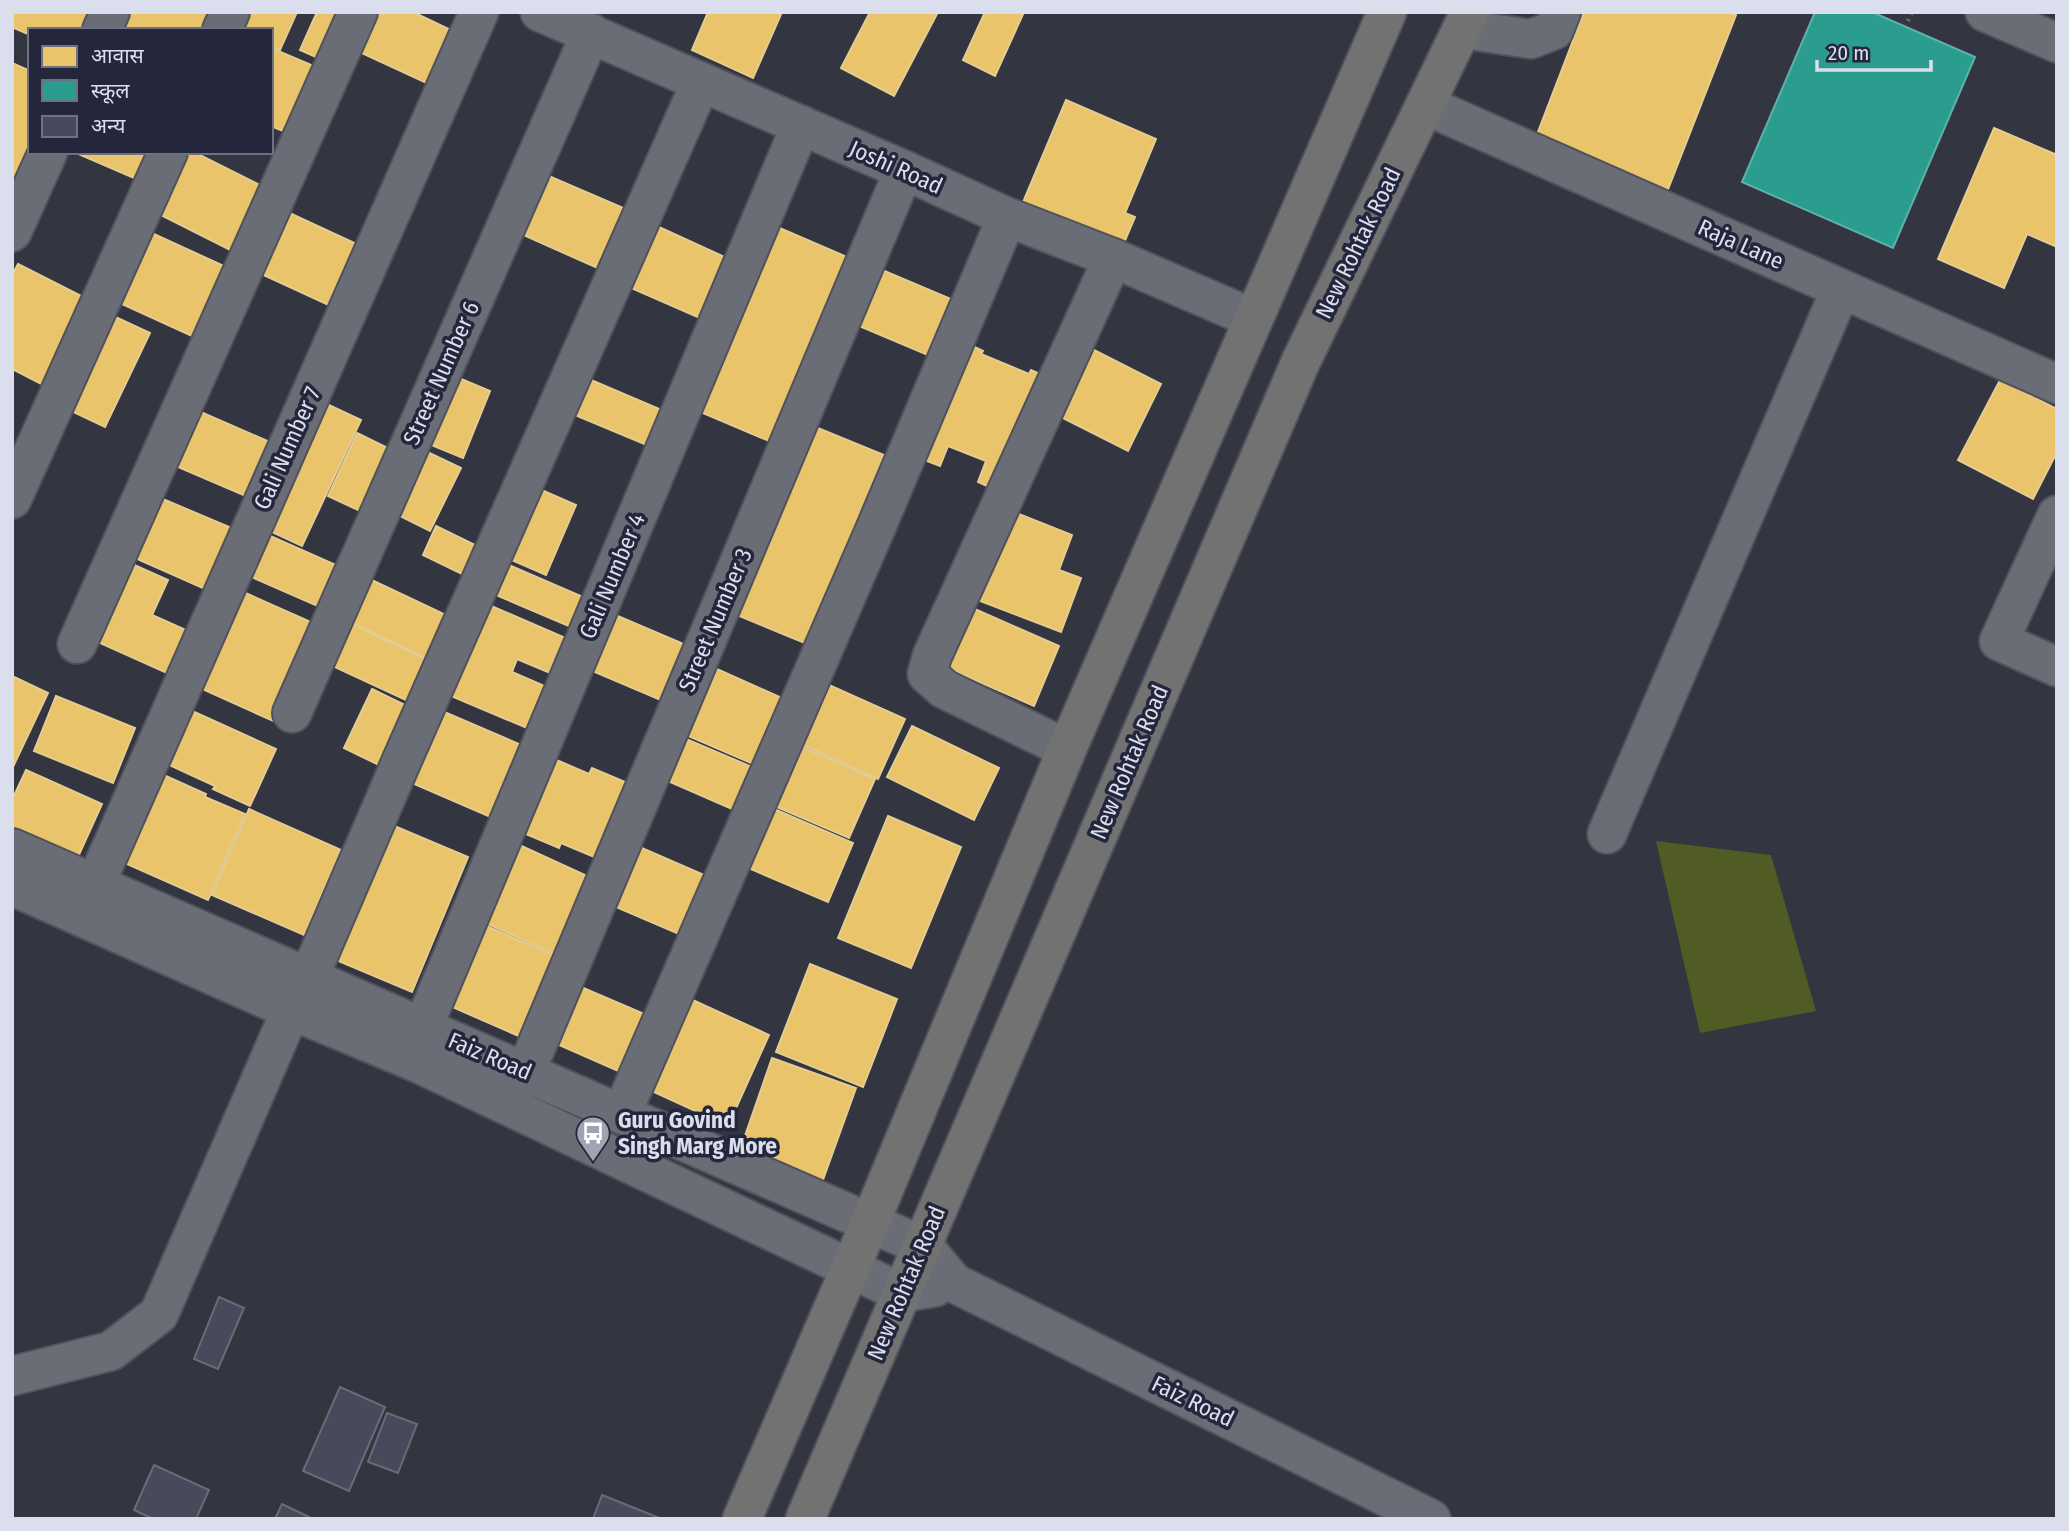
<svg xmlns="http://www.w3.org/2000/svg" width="2069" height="1531" font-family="'Fira Sans Condensed','Noto Sans Devanagari',sans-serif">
	<rect width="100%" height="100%" fill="#333541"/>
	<!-- forest -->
	<polygon fill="#505c23" points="1656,841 1771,855 1816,1011 1700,1033"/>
	<!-- homes -->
	<g fill="#e9c46a" stroke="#e5cc91" stroke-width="2">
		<polygon points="12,12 89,12 82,30 30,30 30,35 12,27"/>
		<polygon points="124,12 214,12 206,30 116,30"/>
		<polygon points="243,12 297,12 280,50 271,46 271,30 237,30"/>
		<polygon points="317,12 350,12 327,62 300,50"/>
		<polygon points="370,12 413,12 457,33 433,86 353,49"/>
		<polygon points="708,12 782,12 753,78 692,50"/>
		<polygon points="870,12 938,12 894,96 841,68"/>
		<polygon points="985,12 1024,12 995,76 963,60"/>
		<polygon points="1584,12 1729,12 1736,15 1665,197 1533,145"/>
		<polygon points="271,48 323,70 295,136 271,126"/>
		<polygon points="12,63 30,71 30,152 12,190"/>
		<polygon points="1066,100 1156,139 1125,213 1135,217 1121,250 1021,207"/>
		<polygon points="1994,128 2057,155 2057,247 2027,234 2004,288 1938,259"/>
		<polygon points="74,152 163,152 150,185"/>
		<polygon points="178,152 194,152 268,189 236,253 149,209"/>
		<polygon points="544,174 628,210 602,270 519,233"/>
		<polygon points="283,210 363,247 335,308 255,271"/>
		<polygon points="648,222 729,259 702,319 622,284"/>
		<polygon points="768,223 847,257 769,441 691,408"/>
		<polygon points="143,229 237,272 205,342 111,299"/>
		<polygon points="18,264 91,301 47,387 12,369 12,275"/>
		<polygon points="875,267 965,305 942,361 852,323"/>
		<polygon points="109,314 150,333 105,427 65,408"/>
		<polygon points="966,343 983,351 981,354 1029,374 1031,370 1047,377 1000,492 978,482 986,461 948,446 940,466 919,458"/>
		<polygon points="1090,348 1161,384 1128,451 1057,415"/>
		<polygon points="447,373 490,391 463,458 419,440"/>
		<polygon points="584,377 664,411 649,446 570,413"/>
		<polygon points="2000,380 2057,409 2057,452 2033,499 1958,460"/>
		<polygon points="316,399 361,420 302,546 259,526"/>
		<polygon points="187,406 279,446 255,500 164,461"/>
		<polygon points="808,424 884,455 807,644 732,613"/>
		<polygon points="357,433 402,455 373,517 328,496"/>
		<polygon points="421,449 461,468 430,531 390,511"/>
		<polygon points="530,485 576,505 546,575 500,555"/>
		<polygon points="151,494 241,532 214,593 126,554"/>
		<polygon points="1014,512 1072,535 1059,570 1081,578 1061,632 980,601"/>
		<polygon points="436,526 479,547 466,576 423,555"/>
		<polygon points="259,531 347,570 329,611 240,572"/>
		<polygon points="123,560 168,580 152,615 197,635 178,678 89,638"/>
		<polygon points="502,562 590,600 578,630 489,592"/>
		<polygon points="359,574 450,617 430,660 340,617"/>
		<polygon points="232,587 322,627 280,724 189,683"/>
		<polygon points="489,605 577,643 562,678 517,659 512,672 556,691 539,733 451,696"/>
		<polygon points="968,606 1059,646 1034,706 943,666"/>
		<polygon points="606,611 693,648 670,704 583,667"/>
		<polygon points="342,619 429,661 410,702 322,661"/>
		<polygon points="708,665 793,703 765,769 679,732"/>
		<polygon points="12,676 48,693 12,769"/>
		<polygon points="820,681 905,719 878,779 794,741"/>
		<polygon points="372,689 411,708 383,767 344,748"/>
		<polygon points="56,696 135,728 113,783 34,751"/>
		<polygon points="190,710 276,749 250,806 213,789 215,786 165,763"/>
		<polygon points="442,711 533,750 502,822 412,783"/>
		<polygon points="912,726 999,768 974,820 887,777"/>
		<polygon points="679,736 759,770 741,813 661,778"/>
		<polygon points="798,745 875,779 849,838 772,805"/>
		<polygon points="552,758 589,774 592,768 637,787 606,862 561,843 559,848 521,832"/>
		<polygon points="26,770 102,804 73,868 12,840 12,800"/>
		<polygon points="157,772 206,794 205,797 245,814 208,900 118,860"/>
		<polygon points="765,805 853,843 828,902 739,864"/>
		<polygon points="249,809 341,850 304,935 212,895"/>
		<polygon points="888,816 961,847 911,968 838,938"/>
		<polygon points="392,825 468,857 412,992 336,960"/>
		<polygon points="628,842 711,878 686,937 602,901"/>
		<polygon points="515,843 598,881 564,958 481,921"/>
		<polygon points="475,921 565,960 530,1041 441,1002"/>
		<polygon points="810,964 897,999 863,1087 776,1052"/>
		<polygon points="574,984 649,1016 625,1074 550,1041"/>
		<polygon points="684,996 769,1035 728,1126 643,1087"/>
		<polygon points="772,1058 856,1088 820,1188 737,1159"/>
	</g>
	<!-- schools -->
	<polygon fill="#2a9d8f" stroke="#5fb1ab" stroke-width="2" points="1815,12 1872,12 1975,57 1893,248 1742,182"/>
	<!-- building -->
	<g fill="#484a5b" stroke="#696b76" stroke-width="2">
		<polygon points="219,1297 244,1308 218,1369 194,1359"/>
		<polygon points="340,1387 385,1407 349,1491 303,1471"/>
		<polygon points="387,1413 417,1424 398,1473 368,1462"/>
		<polygon points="154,1465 209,1490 196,1519 153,1519 134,1510"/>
		<polygon points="602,1495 662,1519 593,1519"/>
		<polygon points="282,1504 313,1519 275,1519"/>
	</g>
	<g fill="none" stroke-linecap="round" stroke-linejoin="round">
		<!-- minor casing -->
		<g stroke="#4f515b" stroke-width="42">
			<g id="minor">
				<polyline points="540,12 904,170 1007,217 1113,258 1252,318"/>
				<polyline points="1985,12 2057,43"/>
				<polyline points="1462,29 1531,39 1554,30 1561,12"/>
				<polyline points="102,30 110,12"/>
				<polyline points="222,30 230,12"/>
				<polyline points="1425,105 2057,384"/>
				<polyline points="12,232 48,152"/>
				<polyline points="12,499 168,152"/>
				<polyline points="2057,515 1999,641 2057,667"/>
				<polyline points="77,644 358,12"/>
				<polyline points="292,713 591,33"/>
				<polyline points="1067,749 944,689 927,674 932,656 1113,258"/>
				<polyline points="1607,834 1841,289"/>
				<polyline points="12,848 923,1246 954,1283 1431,1519"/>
				<polyline points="95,885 479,12"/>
				<polyline points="12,886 291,1010 418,1063 902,1293 935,1287"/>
				<polyline points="423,1027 801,125"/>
				<polyline points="526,1071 904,170"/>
				<polyline points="622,1113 875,530 1007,217"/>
				<polyline points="12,1376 111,1351 159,1314 291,1010 309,977 402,760 701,82"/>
			</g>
		</g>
		<!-- major casing -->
		<g stroke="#4f515b" stroke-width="42">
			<g id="major">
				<polyline points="742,1519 870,1223 1067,749 1387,12"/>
				<polyline points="805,1519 1301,361 1470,12"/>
			</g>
		</g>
		<!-- path -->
		<polyline stroke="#6b6c76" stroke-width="4.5" stroke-dasharray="2 5" stroke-linecap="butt" points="1908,21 1912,12"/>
		<!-- minor -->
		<use href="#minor" stroke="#6a6c76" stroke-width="38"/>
		<!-- major -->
		<use href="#major" stroke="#737273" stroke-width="38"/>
	</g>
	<!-- icons -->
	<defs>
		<g id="bus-pin" transform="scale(1.75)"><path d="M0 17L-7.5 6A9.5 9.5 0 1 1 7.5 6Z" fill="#a0a4b1" stroke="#24273c"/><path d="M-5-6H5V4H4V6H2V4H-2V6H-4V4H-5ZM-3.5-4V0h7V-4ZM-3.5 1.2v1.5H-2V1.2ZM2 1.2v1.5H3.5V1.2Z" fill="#fff"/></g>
	</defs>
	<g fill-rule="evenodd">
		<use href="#bus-pin" x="593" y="1133"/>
	</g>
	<g text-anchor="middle" stroke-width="7" stroke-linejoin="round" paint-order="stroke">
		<!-- street labels -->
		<g font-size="23" fill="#dbdfed" stroke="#24273c">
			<text transform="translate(896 167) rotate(24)" y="8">Joshi Road</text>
			<text transform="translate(1358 243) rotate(-64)" y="8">New Rohtak Road</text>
			<text transform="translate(1741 244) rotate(24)" y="8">Raja Lane</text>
			<text transform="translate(441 373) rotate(-66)" y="8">Street Number 6</text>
			<text transform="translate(287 448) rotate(-66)" y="8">Gali Number 7</text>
			<text transform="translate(612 576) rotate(-67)" y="8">Gali Number 4</text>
			<text transform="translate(715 620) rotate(-67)" y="8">Street Number 3</text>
			<text transform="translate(1129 762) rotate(-67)" y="8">New Rohtak Road</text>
			<text transform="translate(490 1056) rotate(23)" y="8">Faiz Road</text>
			<text transform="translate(906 1283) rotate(-67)" y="8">New Rohtak Road</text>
			<text transform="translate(1193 1401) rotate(26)" y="8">Faiz Road</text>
		</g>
		<!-- poi labels -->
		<g font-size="23" font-weight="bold" fill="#dbdfed" stroke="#24273c" text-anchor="start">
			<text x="618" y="1128">Guru Govind<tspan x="618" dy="26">Singh Marg More</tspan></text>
		</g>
	</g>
	<!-- border -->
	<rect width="2069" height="1531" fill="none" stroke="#dbdfed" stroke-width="28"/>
	<!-- legend -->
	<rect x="28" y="28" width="245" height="126" fill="#24273c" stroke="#6d7183" stroke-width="2"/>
	<rect x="42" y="46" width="35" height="21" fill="#e9c46a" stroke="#6d7183" stroke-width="2"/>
	<text x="91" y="63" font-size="21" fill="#dbdfed">आवास</text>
	<rect x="42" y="80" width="35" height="21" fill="#2a9d8f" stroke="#6d7183" stroke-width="2"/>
	<text x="91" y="98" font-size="21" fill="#dbdfed">स्कूल</text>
	<rect x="42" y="116" width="35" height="21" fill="#484a5b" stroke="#6d7183" stroke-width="2"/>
	<text x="91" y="133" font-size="21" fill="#dbdfed">अन्य</text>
	<!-- scale -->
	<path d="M1817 60v10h114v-10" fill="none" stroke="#dbdfed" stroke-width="3.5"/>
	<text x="1828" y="60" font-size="21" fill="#dbdfed" stroke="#24273c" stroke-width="5" paint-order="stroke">20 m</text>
</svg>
